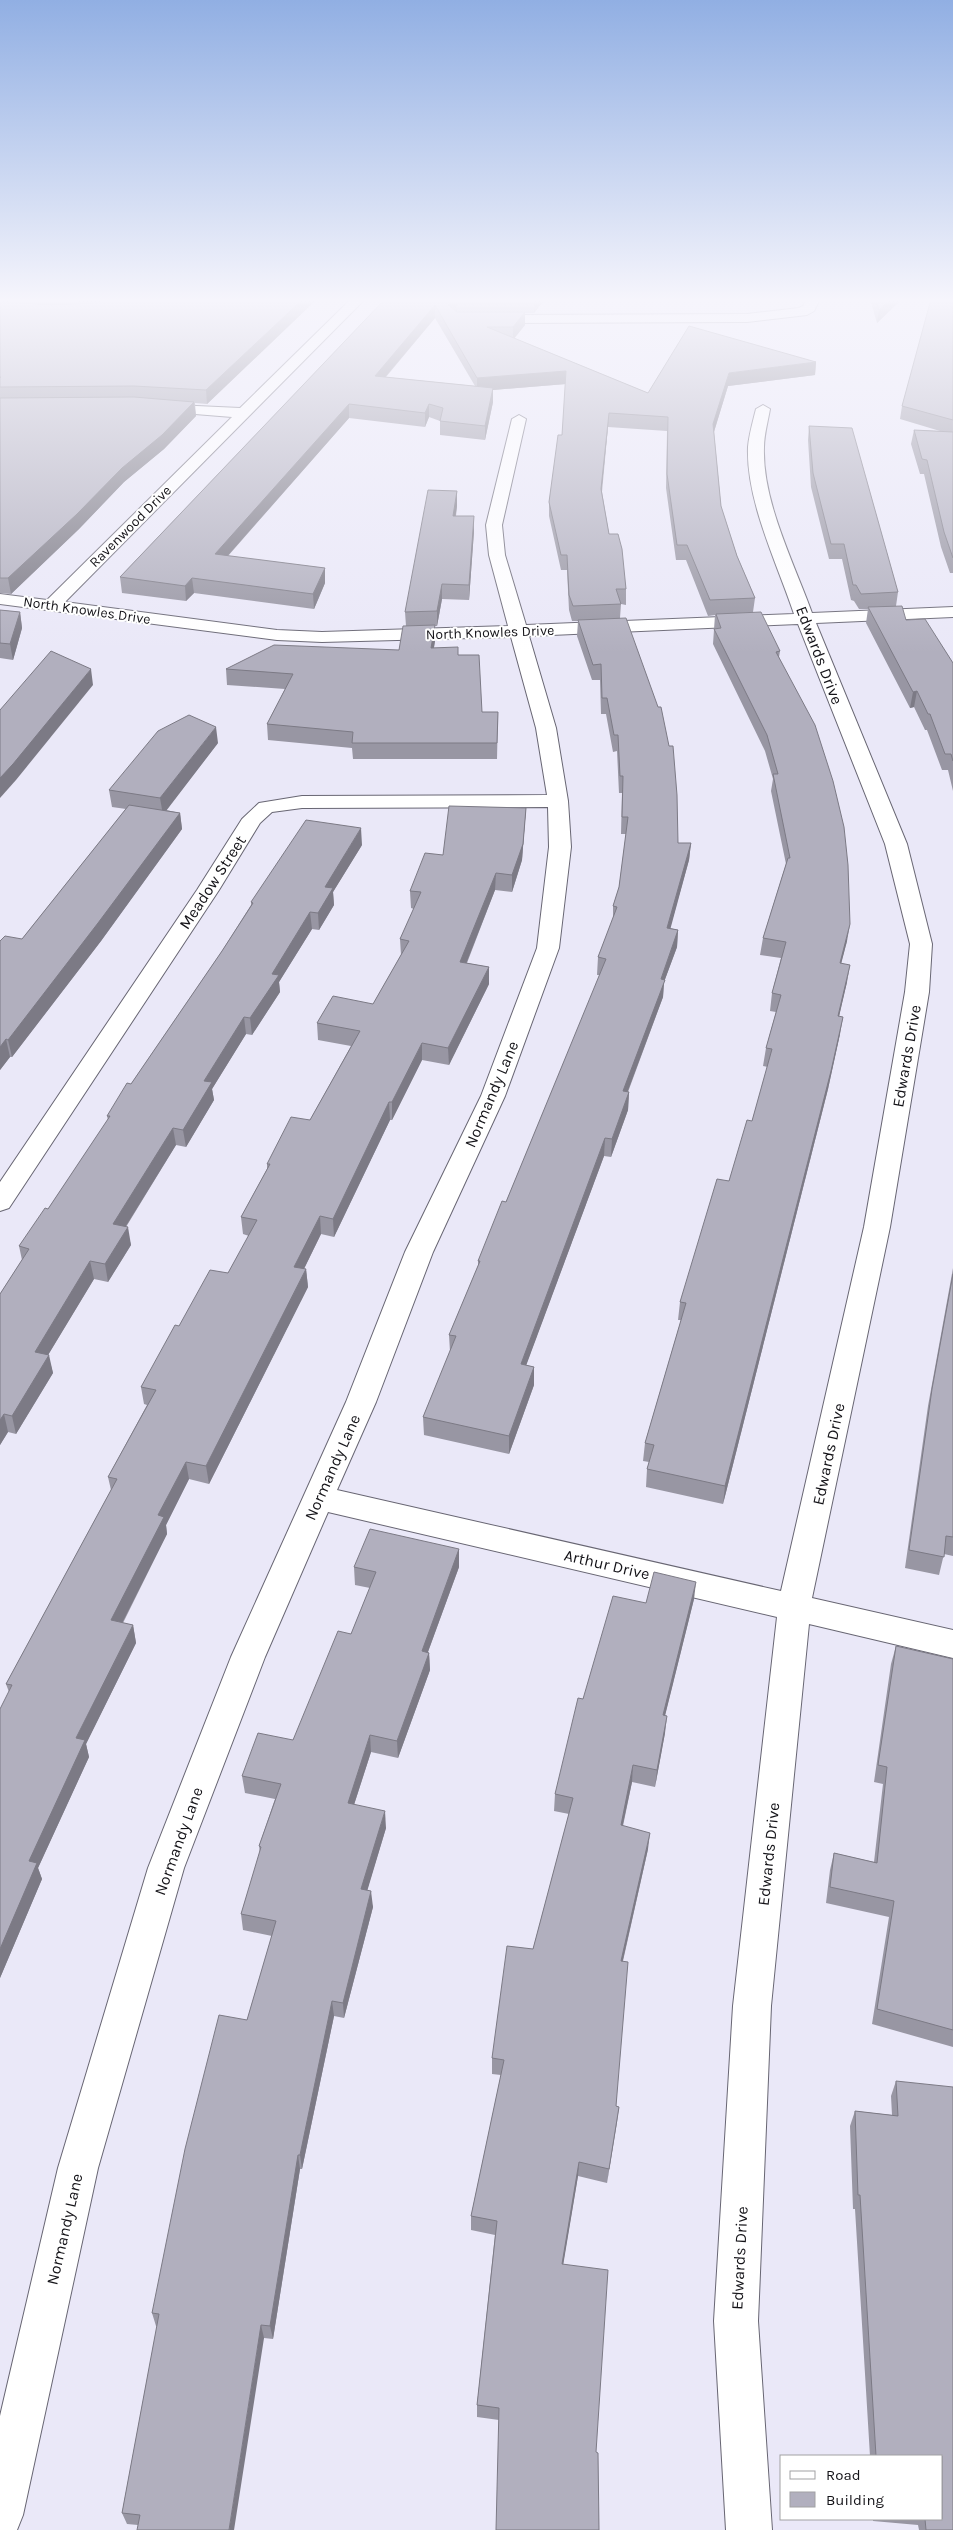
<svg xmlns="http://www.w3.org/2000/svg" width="953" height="2530" font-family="Karla,sans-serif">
	<rect width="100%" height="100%" fill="#eae8f8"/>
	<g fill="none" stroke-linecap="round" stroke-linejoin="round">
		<!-- minor casing -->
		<g stroke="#686673" stroke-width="2">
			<g id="minor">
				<path d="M 351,299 L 365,299 L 65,602 L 277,630 L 322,632 L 508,626 L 489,555 L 486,525 L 512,419 L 519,415 L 526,419 L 502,525 L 505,555 L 526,625 L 794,614 C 777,563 746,501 748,447 C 749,435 753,421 756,409 L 763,405 L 770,409 C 768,421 764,435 764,447 C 762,501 794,563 812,613 L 953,607 L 953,617 L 816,623 L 907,844 L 932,944 L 929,992 L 890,1227 L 812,1598 L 953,1630 L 953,1658 L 809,1624 L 771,2006 L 758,2321 L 772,2530 L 726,2530 L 714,2321 L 733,2006 L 777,1617 L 328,1512 L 265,1657 L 184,1868 L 98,2168 L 23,2515 L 17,2530 L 0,2530 L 0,2416 L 58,2168 L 148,1868 L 231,1657 L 346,1402 L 405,1252 L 481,1096 L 537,948 L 549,847 L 548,807 L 302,808 L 272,812 L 260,823 L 219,890 L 9,1208 L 0,1211 L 0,1182 L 197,890 L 242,819 L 259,803 L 302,796 L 547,795 L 536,728 L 511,637 L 322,642 L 277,640 L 0,604 L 0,594 L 47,600 L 232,417 L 158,411 L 153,410 L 151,407 L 153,404 L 240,408 ZM 798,624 L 885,844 L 910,944 L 905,992 L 864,1227 L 781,1591 L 337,1490 L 376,1402 L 433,1252 L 505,1096 L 559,948 L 571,847 L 568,801 L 556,728 L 529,636 Z"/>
				<polygon points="807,299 820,299 814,311 807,315 747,322 488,323 481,319 488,315 747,314 799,308 803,306"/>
			</g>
		</g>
		<!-- minor -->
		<use href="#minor" fill="#fff" fill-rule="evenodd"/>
	</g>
	<!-- wall -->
	<g fill="#9896a3" fill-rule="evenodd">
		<polygon points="0,299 317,299 207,404 195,403 196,416 164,449 124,482 79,529 11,594 0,593"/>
		<path d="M 385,299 L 545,299 L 534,313 L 525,313 L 525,325 L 514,338 L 648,393 L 816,362 L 815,375 L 728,386 L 714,432 L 721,506 L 737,556 L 755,598 L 753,612 L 780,651 L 779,657 L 847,941 L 841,963 L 847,982 L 839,1016 L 840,1034 L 828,1089 L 723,1504 L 646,1487 L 647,1469 L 649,1462 L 643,1461 L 645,1443 L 681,1320 L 678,1320 L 680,1302 L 729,1181 L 752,1121 L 768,1067 L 763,1066 L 766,1048 L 776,1012 L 770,1011 L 772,993 L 781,958 L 760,955 L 763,938 L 786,864 L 771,791 L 773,779 L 765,751 L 713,644 L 715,615 L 708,616 L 686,560 L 676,560 L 666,488 L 667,431 L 608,427 L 602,492 L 609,534 L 626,589 L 626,605 L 621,604 L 620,618 L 678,843 L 691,843 L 689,860 L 670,928 L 678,930 L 677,947 L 664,982 L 663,997 L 628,1092 L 629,1092 L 628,1110 L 611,1157 L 604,1156 L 526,1365 L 534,1367 L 534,1385 L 509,1454 L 424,1435 L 423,1417 L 450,1352 L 449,1335 L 478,1266 L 478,1261 L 506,1202 L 600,975 L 597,975 L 598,957 L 613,919 L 613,906 L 619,887 L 626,834 L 621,834 L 622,793 L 619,793 L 617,751 L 613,752 L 606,714 L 601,714 L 600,680 L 592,680 L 577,636 L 578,621 L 572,621 L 569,610 L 567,570 L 561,570 L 549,516 L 549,502 L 562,435 L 566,384 L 493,390 L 493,402 L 485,440 L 440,435 L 440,421 L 429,417 L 425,427 L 349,418 L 228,556 L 325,568 L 325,583 L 314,609 L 194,593 L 186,601 L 122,593 L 120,577 ZM 435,318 L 475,386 L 386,377 Z"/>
		<polygon points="870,299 902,299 877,323"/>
		<polygon points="953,299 953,573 950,573 941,547 924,474 920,474 911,444 914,430 940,431 900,419 902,406"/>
		<polygon points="809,426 898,592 896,606 906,620 953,663 953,791 948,770 942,770 927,730 925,730 914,707 910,708 866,623 868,609 859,609 854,601 851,600 842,559 829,559 811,487 808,440"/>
		<polygon points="457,491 457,506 456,516 474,531 469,600 442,599 437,626 435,626 435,641 434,648 458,655 482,712 498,712 497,759 353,759 352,748 268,740 267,724 285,689 227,685 226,669 399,650 406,626 405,612"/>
		<polygon points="0,610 20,612 22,628 13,660 0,658"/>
		<polygon points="218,743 166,810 180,813 182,829 101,941 12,1057 10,1057 0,1070 0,941 22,939 126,809 112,807 109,790"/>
		<polygon points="526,808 522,860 512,892 495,890 467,963 489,967 489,984 449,1065 422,1060 392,1120 390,1120 334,1237 321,1234 304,1269 306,1269 308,1287 209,1484 189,1479 166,1525 167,1534 123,1623 133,1625 136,1643 86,1744 89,1757 38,1868 42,1879 0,1978 9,1692 6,1684 111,1490 108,1477 147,1405 144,1404 141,1387 179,1326 228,1273 249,1236 243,1234 241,1217 267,1169 267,1164 310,1120 351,1046 318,1040 317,1023 373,1004 401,955 400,939 414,909 411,908 410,891 443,855"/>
		<polygon points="362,845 333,892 334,905 319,930 312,929 279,982 280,992 252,1035 246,1034 212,1089 214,1100 186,1147 176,1145 126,1227 131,1245 108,1282 94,1279 48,1355 53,1373 16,1434 8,1432 0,1445 0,1294 22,1260 19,1246 48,1209 108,1120 107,1116 131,1084 222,951 251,905 251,902"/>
		<polygon points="953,1268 953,1556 944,1554 939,1575 905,1568 928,1406"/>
		<polygon points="459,1549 459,1567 428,1652 429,1653 430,1670 398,1758 371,1752 354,1805 386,1828 367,1890 373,1907 344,2018 334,2016 302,2169 300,2169 273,2339 264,2338 138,2525 127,2524 122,2513 157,2326 156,2326 152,2313 247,2020 272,1936 243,1930 241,1914 260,1853 259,1846 275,1799 245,1793 242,1776 293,1740 351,1634 370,1588 355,1585 354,1567"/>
		<polygon points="694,1599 665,1715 665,1733 655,1787 632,1782 623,1826 648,1849 623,1961 616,2106 619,2107 607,2183 578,2176 563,2264 596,2452 599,2530 499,2420 477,2417 477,2405 495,2235 471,2230 471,2216 501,2075 492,2074 492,2058 533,1949 569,1814 554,1811 555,1794 583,1699 646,1603"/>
		<polygon points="896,1646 953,1659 953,2047 872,2024 889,1917 826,1903 830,1870 834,1853 874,1862 883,1784 874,1782 891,1664"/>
		<polygon points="896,2081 953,2530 919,2530 918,2525 873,2521 873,2519 942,2519 942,2456 870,2456 855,2209 853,2209 850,2126 855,2111 892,2115 891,2096"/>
	</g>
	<!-- shaded-wall -->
	<g fill="#7c7a85">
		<polygon points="78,299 119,299 79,306"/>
		<polygon points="303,299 317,299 207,404 206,390"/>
		<polygon points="536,299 545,299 534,313 534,300"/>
		<polygon points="891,299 902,299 877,323 879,310"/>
		<polygon points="457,300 457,313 448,305"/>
		<polygon points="435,305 435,318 375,389 375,376"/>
		<polygon points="525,312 525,325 513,340 513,327"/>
		<polygon points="816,362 815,375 728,386 712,438 713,424 729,373"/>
		<polygon points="566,371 566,384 493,390 493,402 485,440 485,426 477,391 477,378"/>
		<polygon points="194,402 196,416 164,449 124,482 79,529 11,594 8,578 122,468"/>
		<polygon points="349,404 349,418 216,569 215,554"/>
		<polygon points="429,404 429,417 425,427 425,413"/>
		<polygon points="609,413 608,427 600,504 601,489"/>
		<polygon points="457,491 457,506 453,531 453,516"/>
		<polygon points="474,516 474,531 469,600 469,585"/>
		<polygon points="325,568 325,583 314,609 313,594"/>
		<polygon points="192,578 194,593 186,601 185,586"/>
		<polygon points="442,584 442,599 437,626 437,611"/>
		<polygon points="20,612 22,628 13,660 10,644"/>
		<polygon points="435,625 435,641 431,663 431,648"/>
		<polygon points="91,669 93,685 16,780 0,798 0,778"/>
		<polygon points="917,691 914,707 910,708 913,692"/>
		<polygon points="216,727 218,743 163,815 160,798"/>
		<polygon points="526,808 522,860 512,892 512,875"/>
		<polygon points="180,813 182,829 101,941 12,1057 8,1040"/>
		<polygon points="361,828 362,845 333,892 334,905 319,930 318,913 325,887"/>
		<polygon points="691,843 689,860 666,945 667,928"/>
		<polygon points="496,873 495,890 460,979 460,962"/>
		<polygon points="310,912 312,929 279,982 280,992 252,1035 250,1018 272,974"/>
		<polygon points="850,924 847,941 837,980 840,963"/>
		<polygon points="678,930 677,947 664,982 663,997 621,1109 623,1091"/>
		<polygon points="850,965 847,982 835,1034 838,1016"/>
		<polygon points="489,967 489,984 449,1065 448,1048"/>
		<polygon points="244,1017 246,1034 212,1089 214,1100 186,1147 183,1130 204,1081"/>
		<polygon points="843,1017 840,1034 828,1089 723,1504 725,1486"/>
		<polygon points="6,1039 10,1057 0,1070 0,1047"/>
		<polygon points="422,1043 422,1060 392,1120 392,1102"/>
		<polygon points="629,1092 628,1110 611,1157 612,1139"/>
		<polygon points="389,1102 390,1120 334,1237 333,1219"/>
		<polygon points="173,1128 176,1145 116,1242 113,1224"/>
		<polygon points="605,1138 604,1156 520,1382 521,1364"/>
		<polygon points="320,1216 321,1234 296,1285 294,1267"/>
		<polygon points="128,1227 131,1245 108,1282 105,1264"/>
		<polygon points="90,1261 94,1279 39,1370 35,1352"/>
		<polygon points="306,1269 308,1287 209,1484 206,1466"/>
		<polygon points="49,1355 53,1373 16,1434 12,1416"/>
		<polygon points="534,1367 534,1385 509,1454 509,1436"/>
		<polygon points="4,1414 8,1432 0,1445 0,1420"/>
		<polygon points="186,1462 189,1479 166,1525 167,1534 115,1637 111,1620 158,1515"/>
		<polygon points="459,1549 459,1567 422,1668 422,1651"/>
		<polygon points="696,1582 694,1599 661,1732 663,1715"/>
		<polygon points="133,1625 136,1643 86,1744 89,1757 38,1868 42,1879 0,1978 0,1949 29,1861 76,1738"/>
		<polygon points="429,1653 430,1670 398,1758 397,1741"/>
		<polygon points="667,1716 665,1733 655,1787 657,1770"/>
		<polygon points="370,1735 371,1752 349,1820 348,1803"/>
		<polygon points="633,1765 632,1782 619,1842 621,1825"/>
		<polygon points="385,1811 386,1828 363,1905 361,1889"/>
		<polygon points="650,1833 648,1849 619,1977 621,1961"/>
		<polygon points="371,1891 373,1907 344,2018 343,2003"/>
		<polygon points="332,2001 334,2016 302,2169 300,2155"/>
		<polygon points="619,2107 617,2122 607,2183 609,2169"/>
		<polygon points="298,2155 300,2169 273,2339 270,2326"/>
		<polygon points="579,2162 578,2176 561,2278 562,2264"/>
		<polygon points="261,2325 264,2338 234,2530 229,2530"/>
	</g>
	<!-- building -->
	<g fill="#b1afbe" stroke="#7c7a85">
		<polygon points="113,299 303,299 206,390 134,386 0,387 0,378 1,377 0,377 0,301 50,305 93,303"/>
		<polygon points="385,299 536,299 534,300 457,300 448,305 457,312 525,312 513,327 487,327 648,393 689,326 816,362 729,373 713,424 721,506 737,556 755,598 710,600 687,545 677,545 667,474 668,417 609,413 601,489 609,534 618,534 622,549 626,589 616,589 621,604 573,606 569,595 567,555 561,555 549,502 558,435 562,435 566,371 477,378 435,305 375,376 493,388 485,426 440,421 443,408 429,404 425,413 349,404 215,554 325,568 313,594 192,578 185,586 120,577"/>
		<polygon points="875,299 891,299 879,310"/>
		<polygon points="931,299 953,299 953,420 902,406"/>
		<polygon points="134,397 194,402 162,435 122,468 77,514 8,578 0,578 0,398"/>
		<polygon points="809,426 852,428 898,592 861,594 856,585 853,585 844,544 831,544 813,473"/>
		<polygon points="914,430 953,432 953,558 944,532 927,460 922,459"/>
		<polygon points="428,490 457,491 453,516 474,516 469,585 442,584 437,611 405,612"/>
		<polygon points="902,606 906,620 925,619 953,663 953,761 951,754 945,754 930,714 928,714 917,691 913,692 868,607"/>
		<polygon points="0,610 20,612 10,644 0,643"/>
		<polygon points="761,612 780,651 776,652 815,725 833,781 844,827 848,865 850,924 840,963 850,965 838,1016 843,1017 831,1071 725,1486 647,1469 654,1445 645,1443 686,1303 680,1302 717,1179 729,1181 747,1120 752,1121 772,1049 766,1048 781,995 772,993 786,942 763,938 788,858 790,858 773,774 778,774 767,735 714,629 721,628 716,614"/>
		<polygon points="626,618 658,707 661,707 669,746 673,746 677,795 678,843 691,843 667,928 678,930 661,979 665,980 623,1091 629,1092 612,1139 605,1138 521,1364 534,1367 509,1436 423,1417 456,1336 449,1335 480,1261 478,1261 502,1201 506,1202 606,959 598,957 617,907 613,906 619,887 628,817 622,817 623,776 620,776 618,735 614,735 607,698 602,698 601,664 593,665 578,620"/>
		<polygon points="435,625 431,648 458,647 458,655 479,655 482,712 498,712 497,743 352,743 353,732 267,724 293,674 226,669 274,645 399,650 403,626"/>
		<polygon points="51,651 91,669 13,764 0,778 0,710"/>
		<polygon points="189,715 216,727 160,798 109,790 158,731"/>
		<polygon points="129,805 180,813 98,923 8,1040 6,1039 0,1047 0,941 5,936 22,939"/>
		<polygon points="449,806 526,808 523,844 512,875 496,873 460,962 489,967 448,1048 422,1043 392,1102 389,1102 333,1219 320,1216 294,1267 306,1269 206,1466 186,1462 158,1515 164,1517 111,1620 133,1625 76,1738 85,1740 29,1861 37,1863 0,1949 0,1709 12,1685 6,1684 117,1479 108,1477 156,1390 141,1387 175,1325 179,1326 210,1270 228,1273 257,1220 241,1217 270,1164 267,1164 291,1117 310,1120 360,1031 317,1023 333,996 373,1004 409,941 400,939 421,892 410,891 425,853 443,855"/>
		<polygon points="306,820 361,828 325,887 333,888 318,913 310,912 272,974 279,975 250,1018 244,1017 204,1081 212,1082 183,1130 173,1128 113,1224 128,1227 105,1264 90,1261 35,1352 49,1355 12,1416 4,1414 0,1420 0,1294 29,1249 19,1246 45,1208 48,1209 110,1116 107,1116 127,1083 131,1084 222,951 253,903 251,902"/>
		<polygon points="953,1274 953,1537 946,1536 944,1557 909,1550 932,1389"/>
		<polygon points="370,1529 459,1549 422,1651 429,1653 397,1741 370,1735 348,1803 385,1811 361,1889 371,1891 343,2003 332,2001 300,2155 298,2155 270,2326 261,2325 229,2530 137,2530 140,2515 122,2513 159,2314 152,2313 185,2149 219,2015 247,2020 276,1921 241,1914 261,1847 259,1846 281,1784 242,1776 258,1733 293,1740 338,1631 351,1634 376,1572 354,1567"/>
		<polygon points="654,1572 696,1582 663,1715 667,1716 657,1770 633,1765 621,1825 650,1833 621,1961 628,1962 616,2106 619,2107 609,2169 579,2162 562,2264 608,2270 596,2452 598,2453 599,2530 496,2530 499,2408 477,2405 497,2221 471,2216 504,2060 492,2058 507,1946 533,1949 573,1798 555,1794 578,1698 583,1699 613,1596 646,1603"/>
		<polygon points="896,1646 953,1659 953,2030 877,2009 894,1901 830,1887 834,1853 877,1863 887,1767 878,1765"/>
		<polygon points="896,2081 953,2087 953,2530 926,2530 925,2519 942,2519 942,2456 876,2456 860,2195 858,2195 855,2111 898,2116"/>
	</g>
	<!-- sky -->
	<linearGradient id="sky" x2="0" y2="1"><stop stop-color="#91afe3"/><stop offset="0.46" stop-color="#f6f5fc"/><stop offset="1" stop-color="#f6f5fc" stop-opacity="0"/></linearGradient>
	<rect width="953" height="653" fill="url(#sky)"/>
	<g text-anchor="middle" stroke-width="4" stroke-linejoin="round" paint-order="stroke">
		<!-- far-street labels -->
		<g font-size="14" fill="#141318" stroke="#fff">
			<text transform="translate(130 526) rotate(-45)" y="5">Ravenwood Drive</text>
			<text transform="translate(87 610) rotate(8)" y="5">North Knowles Drive</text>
			<text transform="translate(490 632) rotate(-2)" y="5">North Knowles Drive</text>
		</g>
		<!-- street labels -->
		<g font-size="16" fill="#141318" stroke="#fff">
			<text transform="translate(820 655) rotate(69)" y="6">Edwards Drive</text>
			<text transform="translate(212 882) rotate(-57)" y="6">Meadow Street</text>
			<text transform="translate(906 1056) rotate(-80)" y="6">Edwards Drive</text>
			<text transform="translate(491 1094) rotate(-67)" y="6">Normandy Lane</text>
			<text transform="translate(828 1454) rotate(-78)" y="6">Edwards Drive</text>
			<text transform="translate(332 1467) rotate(-66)" y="6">Normandy Lane</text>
			<text transform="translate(607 1564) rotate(13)" y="6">Arthur Drive</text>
			<text transform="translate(178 1841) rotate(-70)" y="6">Normandy Lane</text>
			<text transform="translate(768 1854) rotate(-84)" y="6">Edwards Drive</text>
			<text transform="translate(64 2229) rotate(-77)" y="6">Normandy Lane</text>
			<text transform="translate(739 2258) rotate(-87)" y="6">Edwards Drive</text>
		</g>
	</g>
	<!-- legend -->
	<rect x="780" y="2455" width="162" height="65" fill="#ffffff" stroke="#a1a1a3"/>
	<rect x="790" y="2471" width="25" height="8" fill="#ffffff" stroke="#a1a1a3"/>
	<text x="826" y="2480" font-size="15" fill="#141318">Road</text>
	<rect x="790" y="2492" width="25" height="15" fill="#b1afbe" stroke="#a1a1a3"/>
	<text x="826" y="2505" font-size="15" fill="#141318">Building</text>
</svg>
